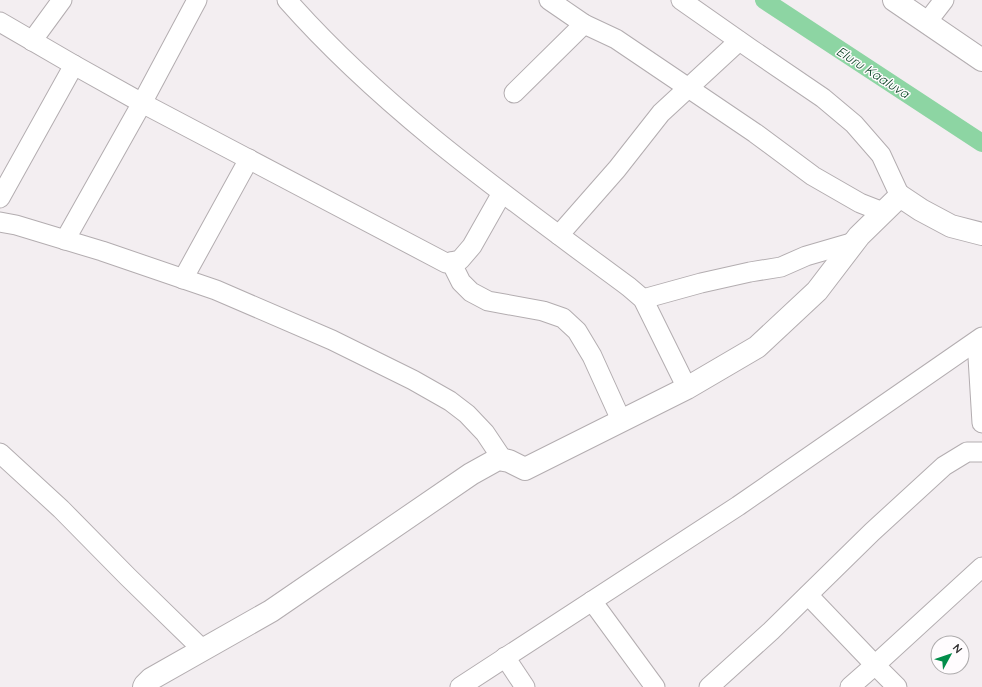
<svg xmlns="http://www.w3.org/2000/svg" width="982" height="687" font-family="Quicksand,sans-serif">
	<rect width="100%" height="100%" fill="#f3eef1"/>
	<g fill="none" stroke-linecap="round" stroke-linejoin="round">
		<!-- canal -->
		<polyline stroke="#8dd5a3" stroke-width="18" points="764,0 982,143"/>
		<!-- street casing -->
		<g stroke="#b3adb0" stroke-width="21">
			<g id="street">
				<path d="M 287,0 C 386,112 509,198 629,287 L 643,299 L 687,388"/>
				<polyline points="549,0 584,24 616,39 755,133 813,176 860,203 883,212"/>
				<polyline points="681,0 751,49 823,98 854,124 881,155 900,196"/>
				<polyline points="0,22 74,65 142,103 446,263 460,260 472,246 502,193"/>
				<polyline points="927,22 944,0"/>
				<polyline points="32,41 62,0"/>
				<polyline points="514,93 584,24"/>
				<polyline points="0,198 74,65"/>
				<polyline points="0,222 16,225 102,251 216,290 332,340 413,380 450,401 467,414 485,433 503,460"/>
				<polyline points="559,235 617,169 661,113 739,41"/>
				<polyline points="65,240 142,103 197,0"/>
				<polyline points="451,262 461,282 471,292 488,301 543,311 563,318 577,331 592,356 621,420"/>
				<polyline points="183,279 249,159"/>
				<polyline points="643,299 701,283 750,272 781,267 806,256 854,242"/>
				<polyline points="977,341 982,423"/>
				<polyline points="0,453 61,509 128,577 203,650"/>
				<polyline points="808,595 875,665 897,687"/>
				<polyline points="592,601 655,687"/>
				<polyline points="505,657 525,687"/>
				<polyline points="460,687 738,506 982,337"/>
				<polyline points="709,687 771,631 872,532 944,466 967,452 981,452"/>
				<polyline points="850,687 875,665 982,567"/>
			</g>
		</g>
		<!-- secondary casing -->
		<g stroke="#b3adb0" stroke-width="24">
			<g id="secondary">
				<polyline points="894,0 982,60"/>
				<polyline points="144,687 145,685 151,679 271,611 471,474 498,459 509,461 525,469 687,388 757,347 817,291 859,236 900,196 921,210 951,226 982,234"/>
			</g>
		</g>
		<!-- street -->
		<use href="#street" stroke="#fff" stroke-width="19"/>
		<!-- secondary -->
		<use href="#secondary" stroke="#fff" stroke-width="22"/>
	</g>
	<g text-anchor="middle" stroke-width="3" stroke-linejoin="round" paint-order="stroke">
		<!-- water labels -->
		<g font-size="13" font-style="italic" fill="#074021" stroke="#fffcfe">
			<text transform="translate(873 72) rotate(33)" y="5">Eluru Kaaluva</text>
		</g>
	</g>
	<!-- north arrow -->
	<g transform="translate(950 655) rotate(50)"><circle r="19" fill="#fffcfe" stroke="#aeacad"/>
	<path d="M0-3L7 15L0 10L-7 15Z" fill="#028d4a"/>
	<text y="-6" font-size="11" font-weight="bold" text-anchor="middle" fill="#353334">N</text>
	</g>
</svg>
